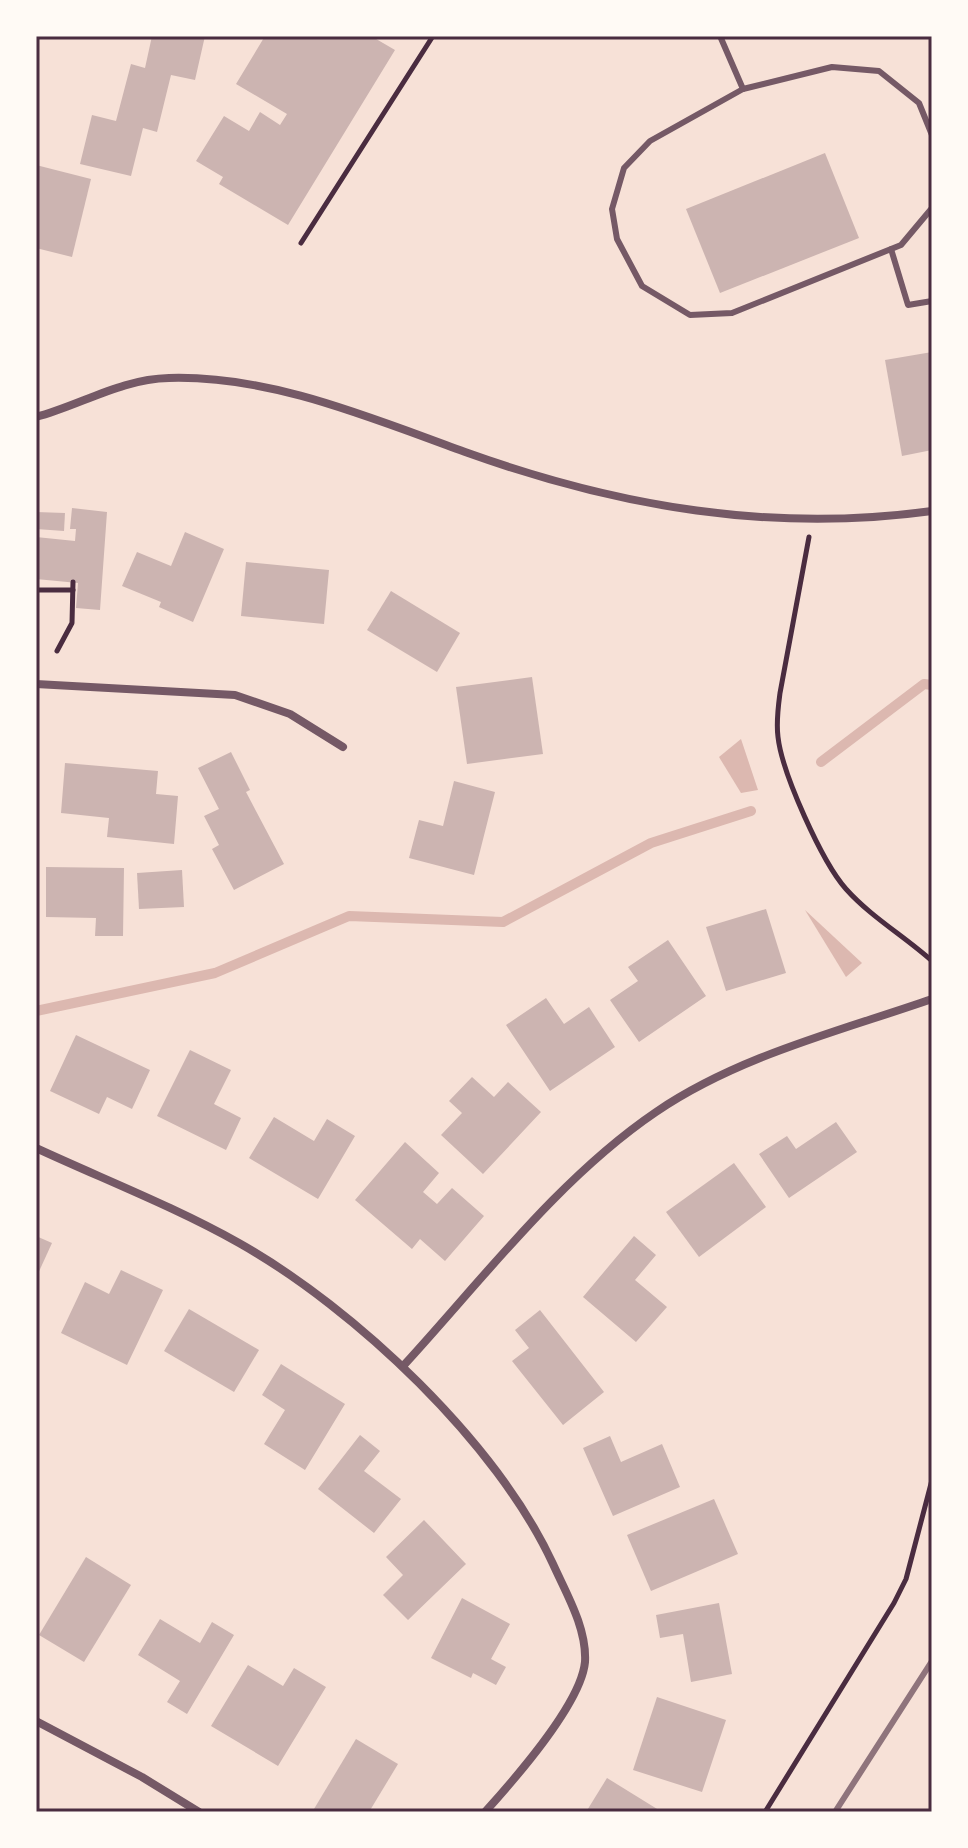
<svg xmlns="http://www.w3.org/2000/svg" width="968" height="1848" font-family="'Libre Baskerville',serif">
	<rect width="100%" height="100%" fill="#f7e1d7"/>
	<!-- water -->
	<g fill="#dcb8b0">
		<polygon points="741,739 758,790 741,793 719,757"/>
		<polygon points="805,910 862,963 846,977"/>
	</g>
	<g fill="none" stroke-linecap="round" stroke-linejoin="round">
		<!-- stream -->
		<g stroke="#dcb8b0" stroke-width="10">
			<polyline points="821,762 924,684 932,685"/>
			<polyline points="36,1011 215,973 349,916 503,922 651,843 751,811"/>
		</g>
	</g>
	<!-- building -->
	<g fill="#ccb4b1">
		<polygon points="152,36 205,36 195,80 171,75 157,132 143,128 131,176 80,164 92,115 116,121 131,64 145,68"/>
		<polygon points="265,36 371,36 395,50 288,225 219,184 223,177 196,161 224,116 249,131 260,112 280,125 287,114 236,84"/>
		<polygon points="825,153 859,238 720,293 686,209"/>
		<polygon points="36,165 91,179 72,257 36,248"/>
		<polygon points="932,352 932,450 902,456 885,360"/>
		<polygon points="72,508 107,512 100,610 76,608 78,583 36,579 36,537 75,541 76,529 70,529"/>
		<polygon points="36,512 65,513 64,531 36,529"/>
		<polygon points="185,532 224,549 193,622 159,607 161,602 122,586 137,552 171,566"/>
		<polygon points="246,562 329,570 324,624 241,616"/>
		<polygon points="391,591 460,633 437,672 367,630"/>
		<polygon points="532,677 543,754 467,764 456,687"/>
		<polygon points="231,752 250,790 246,792 284,864 234,890 212,849 219,845 204,816 219,809 198,768"/>
		<polygon points="65,763 158,771 156,794 178,796 174,844 107,837 109,818 61,813"/>
		<polygon points="454,781 495,792 474,875 409,858 419,820 443,826"/>
		<polygon points="46,867 124,868 123,936 95,936 96,918 46,917"/>
		<polygon points="182,870 184,907 139,909 137,873"/>
		<polygon points="766,909 786,973 726,991 706,927"/>
		<polygon points="668,940 706,996 639,1042 610,1000 638,981 628,967"/>
		<polygon points="546,998 564,1024 589,1007 615,1047 550,1091 506,1025"/>
		<polygon points="76,1035 150,1070 132,1109 107,1097 99,1114 50,1091"/>
		<polygon points="190,1050 231,1070 214,1104 241,1118 226,1150 157,1116"/>
		<polygon points="472,1077 494,1097 508,1082 541,1112 483,1174 441,1135 462,1113 449,1101"/>
		<polygon points="274,1117 314,1141 327,1119 355,1136 318,1199 249,1158"/>
		<polygon points="836,1122 857,1152 789,1198 759,1154 787,1136 796,1149"/>
		<polygon points="405,1142 439,1173 423,1192 437,1204 452,1188 484,1216 445,1261 420,1239 412,1249 355,1200"/>
		<polygon points="734,1163 766,1207 699,1257 666,1212"/>
		<polygon points="36,1236 52,1243 36,1278"/>
		<polygon points="634,1236 656,1255 635,1280 667,1307 636,1342 583,1297"/>
		<polygon points="121,1270 163,1290 127,1365 61,1333 85,1282 109,1294"/>
		<polygon points="189,1309 259,1350 234,1392 164,1351"/>
		<polygon points="540,1310 604,1392 563,1425 512,1361 529,1348 515,1330"/>
		<polygon points="281,1364 345,1404 305,1470 264,1444 285,1410 262,1395"/>
		<polygon points="360,1435 380,1451 364,1471 401,1499 374,1533 318,1489"/>
		<polygon points="610,1436 621,1462 662,1444 680,1487 613,1516 583,1448"/>
		<polygon points="714,1499 738,1554 651,1591 627,1535"/>
		<polygon points="424,1520 466,1564 408,1620 383,1595 403,1575 386,1557"/>
		<polygon points="86,1557 131,1585 84,1662 39,1635"/>
		<polygon points="462,1598 510,1624 491,1659 506,1667 496,1685 473,1673 471,1678 431,1658"/>
		<polygon points="719,1603 732,1674 691,1682 683,1634 660,1638 656,1615"/>
		<polygon points="160,1619 200,1643 212,1622 234,1635 187,1714 167,1702 180,1681 138,1655"/>
		<polygon points="248,1665 283,1686 294,1668 326,1687 278,1766 211,1726"/>
		<polygon points="657,1697 726,1720 702,1792 633,1770"/>
		<polygon points="356,1739 398,1764 369,1812 319,1812 314,1809"/>
		<polygon points="607,1778 662,1812 586,1812"/>
	</g>
	<g fill="none" stroke-linecap="round" stroke-linejoin="round">
		<!-- path -->
		<g stroke="#4a2c40" stroke-width="5">
			<polyline points="301,243 433,36"/>
			<path d="M 809,537 L 780,693 C 778,708 776,722 778,737 C 782,773 822,862 846,889 C 871,917 904,936 932,961"/>
			<polyline points="36,590 73,590"/>
			<polyline points="57,651 72,623 73,582"/>
			<polyline points="765,1812 894,1603 906,1579 932,1480"/>
		</g>
		<!-- service -->
		<g stroke="#755966" stroke-width="6">
			<polyline points="720,36 743,89"/>
			<polyline points="932,135 919,103 879,71 832,67 743,89 650,141 624,168 612,209 617,239 642,286 690,315 732,313 901,245 932,208"/>
			<polyline points="891,249 908,305 932,301"/>
		</g>
		<!-- minor -->
		<g stroke="#755966" stroke-width="8">
			<path d="M 36,417 C 81,405 121,379 169,378 C 272,375 373,419 468,453 C 619,507 772,533 932,511"/>
			<polyline points="36,684 235,695 290,714 343,747"/>
			<path d="M 36,1148 C 103,1179 175,1207 239,1243 C 356,1309 497,1443 553,1564 C 566,1593 587,1628 585,1662 C 581,1704 513,1781 485,1812"/>
			<path d="M 404,1365 C 482,1280 560,1177 656,1112 C 738,1056 840,1031 932,999"/>
			<polyline points="36,1721 142,1777 199,1812"/>
		</g>
		<!-- rail -->
		<polyline stroke="#8f747c" stroke-width="6" points="835,1812 932,1661"/>
	</g>
	<!-- border -->
	<rect width="968" height="1848" fill="none" stroke="#fffaf5" stroke-width="76"/>
	<rect x="38" y="38" width="892" height="1772" fill="none" stroke="#4a2c40" stroke-width="3"/>
</svg>
